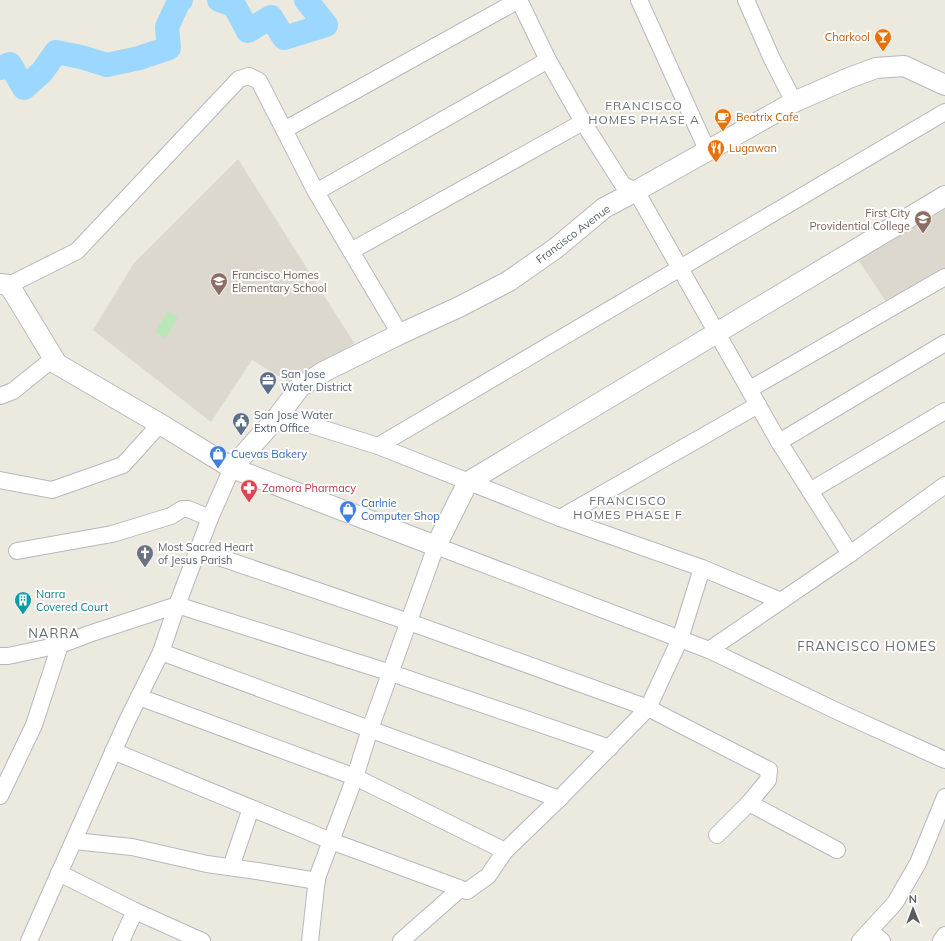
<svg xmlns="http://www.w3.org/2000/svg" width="945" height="941" font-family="Mulish,sans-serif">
	<rect width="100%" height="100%" fill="#ece9de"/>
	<!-- education -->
	<g fill="#dcd8cd">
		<polygon points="238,159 354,343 293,385 252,360 211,422 93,330 134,263"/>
		<polygon points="945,209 945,270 887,303 857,258"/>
	</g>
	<!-- green -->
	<polygon fill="#bae7b8" points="168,311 178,317 165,338 155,332"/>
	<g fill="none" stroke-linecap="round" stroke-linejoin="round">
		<!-- river -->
		<g stroke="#9cd7ff" stroke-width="24">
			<polyline points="219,0 234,5 248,31 271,17 284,38 326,25 306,0"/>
			<polyline points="0,68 10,64 24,88 42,72 56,52 81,57 107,65 139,58 169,48 167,27 179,1 181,0"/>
		</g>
		<!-- minor casing -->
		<g stroke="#b5b8bd" stroke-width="18">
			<g id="minor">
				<polyline points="519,0 548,60 583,122 623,185 636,191 779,442 850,554"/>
				<polyline points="639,0 708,152"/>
				<polyline points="746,0 772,59 794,102"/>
				<polyline points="284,130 519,0"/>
				<polyline points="316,192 548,60"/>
				<polyline points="351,251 583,122"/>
				<polyline points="9,285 77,251 239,79 249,76 259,81 316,192 400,334"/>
				<polyline points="750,389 945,277"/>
				<polyline points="0,396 13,391 54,358"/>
				<polyline points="279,415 378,446 560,518 702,568 781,601"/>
				<polyline points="779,442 945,343"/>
				<polyline points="378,446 945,112"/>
				<polyline points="0,480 52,490 123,465 160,424"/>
				<polyline points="810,491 945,411"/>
				<polyline points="560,518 758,405"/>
				<polyline points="198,550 409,622 648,708 765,768 769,770 768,780 749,803 717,835"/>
				<polyline points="17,551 112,534 161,519 171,516 182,509 188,509 210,518"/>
				<polyline points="709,650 841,713 945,760"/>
				<polyline points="161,652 559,799"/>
				<polyline points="0,656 8,656 60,645 89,634 177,605 391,673 610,748"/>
				<polyline points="139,697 355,777 505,851 559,799 648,708 680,639 702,568"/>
				<polyline points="113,751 331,841 467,891 488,876 505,851"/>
				<polyline points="0,796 34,725 60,645"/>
				<polyline points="749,803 837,850"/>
				<polyline points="74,841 132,847 207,864 257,871 317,881"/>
				<polyline points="231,867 251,808"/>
				<polyline points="59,873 135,911 202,941"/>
				<polyline points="870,931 882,941"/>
				<polyline points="29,941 126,723 161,652 177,605 210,518 232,468"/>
				<polyline points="121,941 135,911"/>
				<polyline points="310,941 317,878 355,777 370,729 436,546 709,650 850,554 945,485"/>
				<polyline points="401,941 460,889"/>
				<polyline points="860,941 895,903 918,863 945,797"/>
				<polyline points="941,941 945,935"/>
			</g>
		</g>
		<!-- tertiary casing -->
		<g stroke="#b5b8bd" stroke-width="22">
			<g id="tertiary">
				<polyline points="0,284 9,285 57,364 160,424 232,468 436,546 468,482 945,196"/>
				<polyline points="232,468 279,415 300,387 325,371 400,334 459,307 509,281 556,248 604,208 636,191 794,102 849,78 876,68 904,66 945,85"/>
			</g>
		</g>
		<!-- minor -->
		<use href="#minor" stroke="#fff" stroke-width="16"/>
		<!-- tertiary -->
		<use href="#tertiary" stroke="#fff" stroke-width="20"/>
	</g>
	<!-- icons -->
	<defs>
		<g id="bar-pin" transform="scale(0.9)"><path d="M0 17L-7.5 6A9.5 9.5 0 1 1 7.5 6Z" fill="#e8710a" stroke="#fff"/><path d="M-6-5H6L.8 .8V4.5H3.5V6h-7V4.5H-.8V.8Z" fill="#fff"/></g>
		<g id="cafe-pin" transform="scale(0.9)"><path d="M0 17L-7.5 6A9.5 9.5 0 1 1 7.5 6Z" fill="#e8710a" stroke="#fff"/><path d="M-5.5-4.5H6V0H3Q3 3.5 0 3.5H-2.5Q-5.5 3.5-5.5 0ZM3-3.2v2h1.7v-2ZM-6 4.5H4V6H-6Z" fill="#fff"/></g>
		<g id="restaurant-pin" transform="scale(0.9)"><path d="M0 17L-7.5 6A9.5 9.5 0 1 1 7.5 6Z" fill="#e8710a" stroke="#fff"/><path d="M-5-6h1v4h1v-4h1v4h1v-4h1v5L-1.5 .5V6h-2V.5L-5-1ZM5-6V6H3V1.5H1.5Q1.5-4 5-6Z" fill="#fff"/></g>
		<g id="university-pin" transform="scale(0.9)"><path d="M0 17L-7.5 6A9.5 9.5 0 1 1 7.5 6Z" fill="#8d6e63" stroke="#fff"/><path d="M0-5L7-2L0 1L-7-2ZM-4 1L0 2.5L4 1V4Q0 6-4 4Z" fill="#fff"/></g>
		<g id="school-pin" transform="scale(0.9)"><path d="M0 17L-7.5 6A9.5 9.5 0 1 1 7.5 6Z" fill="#8d6e63" stroke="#fff"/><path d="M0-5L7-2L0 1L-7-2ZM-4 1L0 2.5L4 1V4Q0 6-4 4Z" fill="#fff"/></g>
		<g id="office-pin" transform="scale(0.9)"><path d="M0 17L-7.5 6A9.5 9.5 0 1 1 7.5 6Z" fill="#5c6f8a" stroke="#fff"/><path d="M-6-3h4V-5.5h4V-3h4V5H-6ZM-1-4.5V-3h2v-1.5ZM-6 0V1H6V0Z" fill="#fff"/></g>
		<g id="civic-pin" transform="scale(0.9)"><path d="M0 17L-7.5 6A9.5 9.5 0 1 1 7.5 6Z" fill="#5c6f8a" stroke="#fff"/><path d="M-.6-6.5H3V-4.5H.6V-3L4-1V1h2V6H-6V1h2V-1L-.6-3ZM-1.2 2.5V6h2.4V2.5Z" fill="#fff"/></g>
		<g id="shop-pin" transform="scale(0.9)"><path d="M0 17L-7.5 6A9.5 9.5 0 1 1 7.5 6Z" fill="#3f7fe0" stroke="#fff"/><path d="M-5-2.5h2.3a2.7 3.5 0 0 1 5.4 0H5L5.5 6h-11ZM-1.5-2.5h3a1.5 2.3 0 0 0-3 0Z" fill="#fff"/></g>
		<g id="pharmacy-pin" transform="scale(0.9)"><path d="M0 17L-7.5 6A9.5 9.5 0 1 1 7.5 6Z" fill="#e0444e" stroke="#fff"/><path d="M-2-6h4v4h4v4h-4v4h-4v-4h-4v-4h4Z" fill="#fff"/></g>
		<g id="church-pin" transform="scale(0.9)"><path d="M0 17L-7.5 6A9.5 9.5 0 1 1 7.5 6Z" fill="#6b7280" stroke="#fff"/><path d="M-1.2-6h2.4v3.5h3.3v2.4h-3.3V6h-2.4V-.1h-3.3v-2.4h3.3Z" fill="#fff"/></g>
		<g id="building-pin" transform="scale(0.9)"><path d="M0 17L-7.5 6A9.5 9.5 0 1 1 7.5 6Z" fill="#0f9aa8" stroke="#fff"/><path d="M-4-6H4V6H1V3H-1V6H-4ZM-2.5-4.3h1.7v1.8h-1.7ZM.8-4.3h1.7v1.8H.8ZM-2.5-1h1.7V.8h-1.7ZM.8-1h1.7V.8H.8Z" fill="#fff"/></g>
	</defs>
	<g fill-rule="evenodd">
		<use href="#bar-pin" x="883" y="37"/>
		<use href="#cafe-pin" x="723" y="117"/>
		<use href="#restaurant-pin" x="716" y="148"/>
		<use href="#university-pin" x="923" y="219"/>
		<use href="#school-pin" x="219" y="281"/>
		<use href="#office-pin" x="268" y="380"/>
		<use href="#civic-pin" x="241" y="421"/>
		<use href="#shop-pin" x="218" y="454"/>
		<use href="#pharmacy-pin" x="249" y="488"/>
		<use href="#shop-pin" x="348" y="509"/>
		<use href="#church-pin" x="145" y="553"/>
		<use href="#building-pin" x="23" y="600"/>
	</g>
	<g text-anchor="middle" stroke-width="4" stroke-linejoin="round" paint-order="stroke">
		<!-- food labels -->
		<g font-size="11" fill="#c56008" stroke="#fff" text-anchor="start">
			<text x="870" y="41" text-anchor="end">Charkool</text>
			<text x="736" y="121">Beatrix Cafe</text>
			<text x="729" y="152">Lugawan</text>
		</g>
		<!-- education labels -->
		<g font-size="11" fill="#785e54" stroke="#fff" text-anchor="end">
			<text x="910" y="217">First City<tspan x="910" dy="13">Providential College</tspan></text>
			<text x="232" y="279" text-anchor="start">Francisco Homes<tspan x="232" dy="13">Elementary School</tspan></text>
		</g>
		<!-- street labels -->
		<g font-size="11" fill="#585c61" stroke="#fff">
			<text transform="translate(573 234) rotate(-37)" y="4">Francisco Avenue</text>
		</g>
		<!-- service labels -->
		<g font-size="11" fill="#4e5e75" stroke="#fff" text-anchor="start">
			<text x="281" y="378">San Jose<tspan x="281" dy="13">Water District</tspan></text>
			<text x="254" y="419">San Jose Water<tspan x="254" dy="13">Extn Office</tspan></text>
		</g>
		<!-- shop labels -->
		<g font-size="11" fill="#366cbe" stroke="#fff" text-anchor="start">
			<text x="231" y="458">Cuevas Bakery</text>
			<text x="361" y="507">Carlnie<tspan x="361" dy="13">Computer Shop</tspan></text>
		</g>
		<!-- health labels -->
		<g font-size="11" fill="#be3a42" stroke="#fff" text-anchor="start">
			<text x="262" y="492">Zamora Pharmacy</text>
		</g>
		<!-- worship labels -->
		<g font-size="11" fill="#5b616d" stroke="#fff" text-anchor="start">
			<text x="158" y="551">Most Sacred Heart<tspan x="158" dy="13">of Jesus Parish</tspan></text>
		</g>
		<!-- culture labels -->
		<g font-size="11" fill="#0d838f" stroke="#fff" text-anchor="start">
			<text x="36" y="598">Narra<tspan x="36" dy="13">Covered Court</tspan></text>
		</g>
		<!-- neighbourhood labels -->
		<g font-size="12" letter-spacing="1" fill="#686e73" stroke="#fff">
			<text x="644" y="110">FRANCISCO<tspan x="644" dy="14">HOMES PHASE A</tspan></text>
			<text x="628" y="505">FRANCISCO<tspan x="628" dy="14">HOMES PHASE F</tspan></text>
		</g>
		<!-- quarter labels -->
		<g font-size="13" letter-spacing="1" fill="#686e73" stroke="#fff">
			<text x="54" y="638">NARRA</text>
			<text x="867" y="651">FRANCISCO HOMES</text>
		</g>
	</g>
	<!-- north arrow -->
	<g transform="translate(913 909) rotate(359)" stroke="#ffffff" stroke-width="3" paint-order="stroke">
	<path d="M0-3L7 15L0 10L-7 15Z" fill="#585c61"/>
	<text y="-6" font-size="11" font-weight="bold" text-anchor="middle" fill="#585c61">N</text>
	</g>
</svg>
